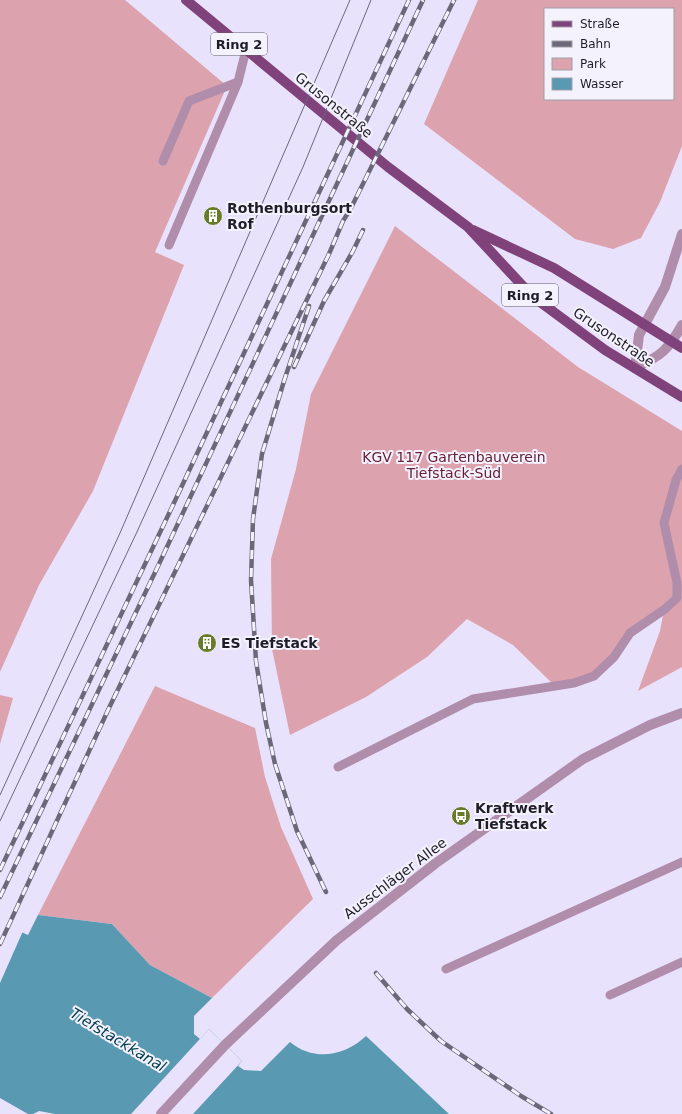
<svg xmlns="http://www.w3.org/2000/svg" width="682" height="1114" font-family="'DejaVu Sans',sans-serif">
	<rect width="100%" height="100%" fill="#e8e2fd"/>
	<!-- green -->
	<g fill="#dca3af" fill-rule="evenodd">
		<polygon points="0,0 125,0 227,86 155,252 184,265 93,491 39,585 0,672"/>
		<path d="M 478,0 L 682,0 L 682,146 L 660,202 L 641,238 L 613,249 L 575,239 L 424,124 ZM 545,9 L 673,9 L 673,99 L 545,99 Z"/>
		<polygon points="395,226 578,367 682,431 682,667 638,691 660,631 664,610 630,633 594,676 555,686 513,645 467,619 427,657 366,697 290,735 272,649 271,559 296,469 311,394"/>
		<polygon points="155,686 255,728 265,777 281,827 313,899 212,998 150,965 112,924 38,915"/>
		<polygon points="0,695 13,698 0,744"/>
	</g>
	<!-- water -->
	<path fill="#5a99b2" d="M 38,915 L 112,924 L 150,965 L 212,998 L 194,1016 L 194,1034 L 200,1039 L 209,1029 L 242,1061 L 238,1066 L 244,1070 L 261,1071 L 290,1042 C 314,1062 345,1056 366,1036 L 449,1114 L 55,1114 L 39,1111 L 33,1114 L 28,1114 L 0,1098 L 0,923 L 28,935 Z"/>
	<!-- pier -->
	<g fill="#e8e2fd">
		<polygon points="0,921 23,931 0,983"/>
		<polygon points="209,1029 242,1061 193,1114 131,1114"/>
	</g>
	<g fill="none" stroke-linecap="round" stroke-linejoin="round">
		<!-- service -->
		<g stroke="#b18dac" stroke-width="9">
			<polyline points="163,161 189,101 238,82 246,50"/>
			<polyline points="169,245 238,82"/>
			<polyline points="338,767 473,699 574,683 594,676 614,657 630,633 665,609 677,598 677,583 664,523 676,480 682,469"/>
			<polyline points="446,969 682,862"/>
			<polyline points="610,995 682,962"/>
		</g>
		<!-- tertiary -->
		<g stroke="#b18dac" stroke-width="10">
			<polyline points="635,368 639,335 665,287 682,234"/>
			<path d="M 635,368 C 661,356 668,350 682,325"/>
			<polyline points="161,1114 225,1045 337,940 436,863 583,759 650,725 682,713"/>
		</g>
		<!-- primary -->
		<g stroke="#80427a" stroke-width="10">
			<polyline points="186,0 388,167 468,227 532,296 605,350 682,397"/>
			<polyline points="473,230 554,268 682,348"/>
		</g>
		<!-- tram -->
		<g stroke="#6c6879" stroke-width="1">
			<polyline points="0,795 120,533 350,0"/>
			<polyline points="0,821 136,534 303,167 371,0"/>
		</g>
		<!-- rail casing -->
		<g stroke="#6c6879" stroke-width="4.5">
			<g id="rail">
				<polyline points="309,306 284,381 262,454 253,519 251,580 256,661 266,723 275,764 297,831 326,892"/>
				<polyline points="294,367 324,301 353,251 363,230"/>
				<polyline points="0,870 173,505 409,0"/>
				<polyline points="0,897 159,564 423,0"/>
				<polyline points="0,944 109,708 329,254 343,221 351,208 454,0"/>
				<polyline points="376,973 407,1009 441,1041 521,1096 551,1114"/>
			</g>
		</g>
		<!-- rail -->
		<use href="#rail" stroke="#f4f2fd" stroke-width="3" stroke-dasharray="9" stroke-linecap="butt"/>
	</g>
	<!-- icons -->
	<defs>
		<g id="building-disc" transform="scale(1)"><circle r="9.5" fill="#687b2b" stroke="#f4f2fd"/><path d="M-4-6H4V6H1V3H-1V6H-4ZM-2.5-4.3h1.7v1.8h-1.7ZM.8-4.3h1.7v1.8H.8ZM-2.5-1h1.7V.8h-1.7ZM.8-1h1.7V.8H.8Z" fill="#fff"/></g>
		<g id="bus-disc" transform="scale(1)"><circle r="9.5" fill="#687b2b" stroke="#f4f2fd"/><path d="M-5-6H5V4H4V6H2V4H-2V6H-4V4H-5ZM-3.5-4V0h7V-4ZM-3.5 1.2v1.5H-2V1.2ZM2 1.2v1.5H3.5V1.2Z" fill="#fff"/></g>
	</defs>
	<g fill-rule="evenodd">
		<use href="#building-disc" x="213" y="216"/>
		<use href="#building-disc" x="207" y="643"/>
		<use href="#bus-disc" x="461" y="816"/>
	</g>
	<g text-anchor="middle" stroke-width="4" stroke-linejoin="round" paint-order="stroke">
		<!-- shield labels -->
		<g fill="#f4f2fd" stroke="#5f5d67" stroke-width="1">
			<rect x="211" y="33" width="56" height="22" rx="3"/>
			<rect x="502" y="284" width="56" height="22" rx="3"/>
		</g>
		<g font-size="13" font-weight="bold" fill="#1f1d27">
			<text x="239" y="49">Ring 2</text>
			<text x="530" y="300">Ring 2</text>
		</g>
		<!-- street labels -->
		<g font-size="14" fill="#1f1d27" stroke="#f4f2fd">
			<text transform="translate(334 105) rotate(39)" y="5">Grusonstraße</text>
			<text transform="translate(614 337) rotate(34)" y="5">Grusonstraße</text>
			<text transform="translate(395 878) rotate(-37)" y="5">Ausschläger Allee</text>
		</g>
		<!-- poi labels -->
		<g font-size="14" font-weight="bold" fill="#1f1d27" stroke="#f4f2fd" text-anchor="start">
			<text x="227" y="213">Rothenburgsort<tspan x="227" dy="16">Rof</tspan></text>
			<text x="221" y="648">ES Tiefstack</text>
			<text x="475" y="813">Kraftwerk<tspan x="475" dy="16">Tiefstack</tspan></text>
		</g>
		<!-- park labels -->
		<g font-size="14" fill="#682036" stroke="#f4f2fd">
			<text x="454" y="462">KGV 117 Gartenbauverein<tspan x="454" dy="16">Tiefstack-Süd</tspan></text>
		</g>
		<!-- water labels -->
		<g font-size="15" font-style="italic" fill="#023d4f" stroke="#f4f2fd">
			<text transform="translate(118 1040) rotate(31)" y="5">Tiefstackkanal</text>
		</g>
	</g>
	<!-- legend -->
	<rect x="544" y="8" width="130" height="92" fill="#f4f2fd" stroke="#9f9da7"/>
	<rect x="552" y="21" width="20" height="6" fill="#80427a" stroke="#9f9da7"/>
	<text x="580" y="28" font-size="12" fill="#1f1d27">Straße</text>
	<rect x="552" y="41" width="20" height="6" fill="#6c6879" stroke="#9f9da7"/>
	<text x="580" y="48" font-size="12" fill="#1f1d27">Bahn</text>
	<rect x="552" y="58" width="20" height="12" fill="#dca3af" stroke="#9f9da7"/>
	<text x="580" y="68" font-size="12" fill="#1f1d27">Park</text>
	<rect x="552" y="78" width="20" height="12" fill="#5a99b2" stroke="#9f9da7"/>
	<text x="580" y="88" font-size="12" fill="#1f1d27">Wasser</text>
</svg>
